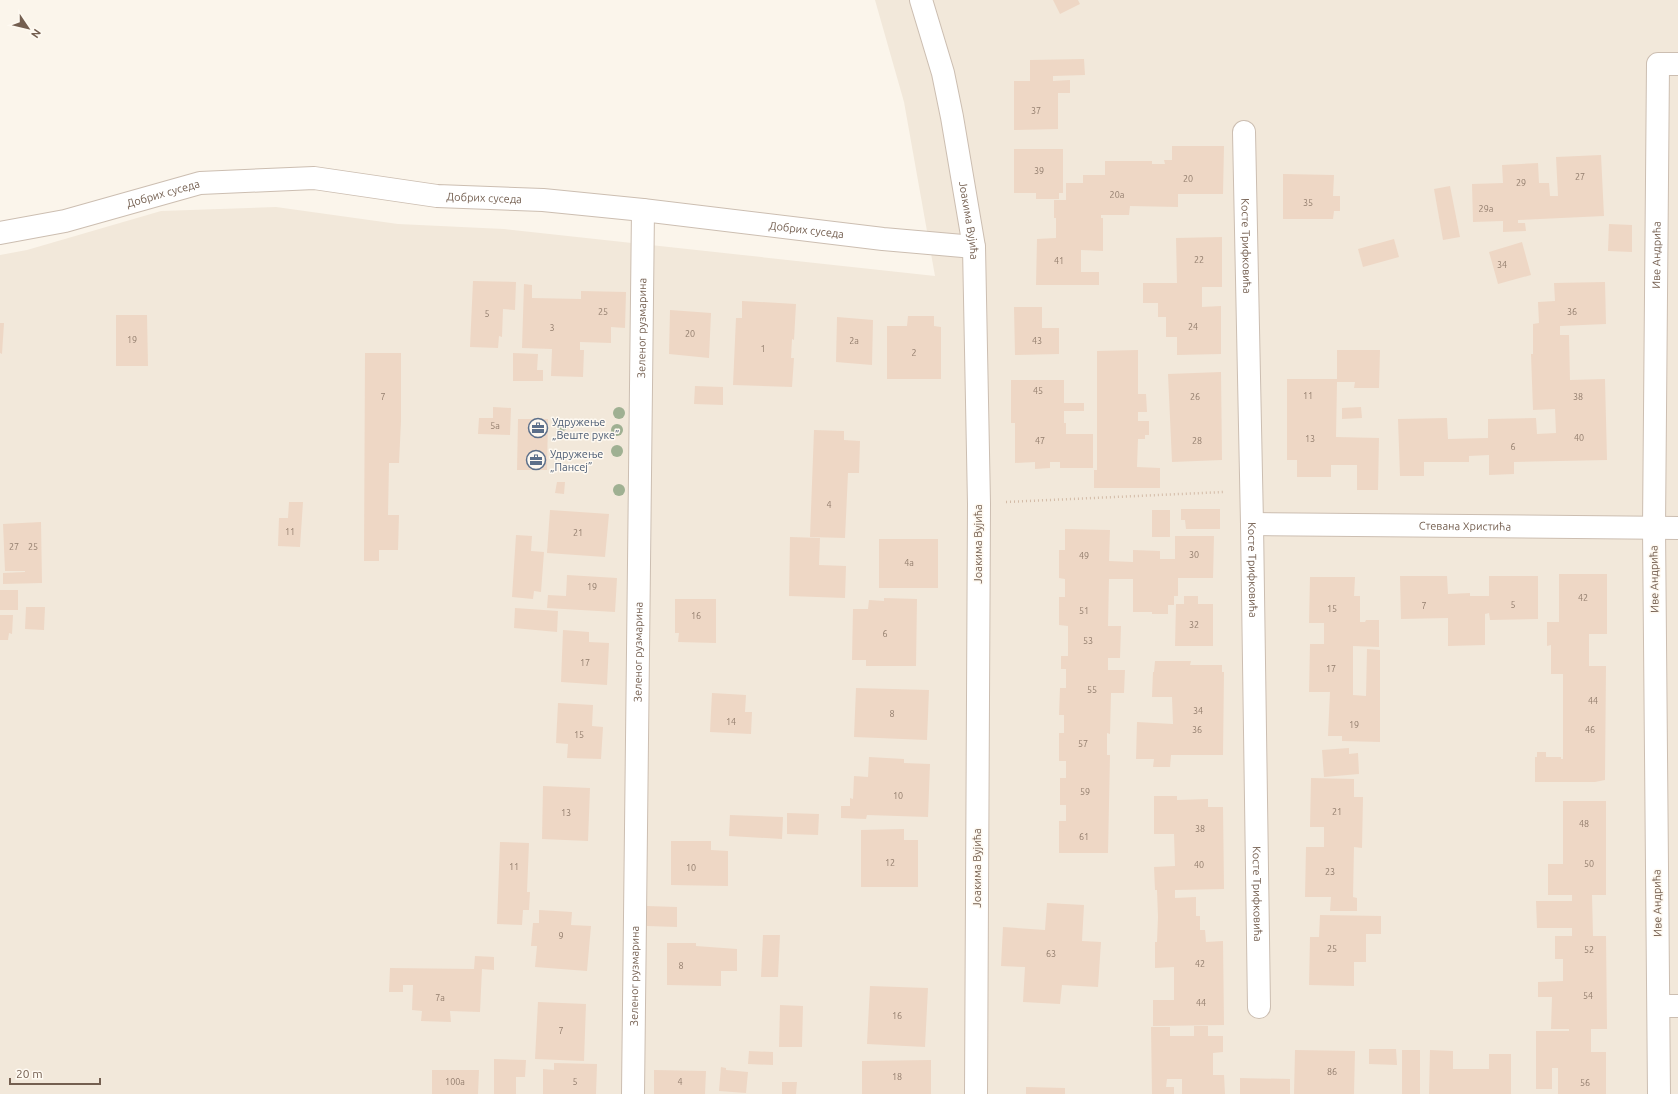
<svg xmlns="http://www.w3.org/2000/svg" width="1678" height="1094" font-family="Ubuntu,sans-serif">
	<rect width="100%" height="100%" fill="#fbf5eb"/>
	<!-- residential -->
	<polygon fill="#f2e8da" points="875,0 1678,0 1678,1094 0,1094 0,255 27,250 161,211 276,207 398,224 504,229 935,276 904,102"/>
	<!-- building -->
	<g fill="#eed7c5">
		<polygon points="1053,0 1078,0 1080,4 1060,14"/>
		<polygon points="1084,59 1085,75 1053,76 1053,81 1070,80 1070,93 1058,93 1058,129 1014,130 1014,81 1030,81 1030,60"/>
		<polygon points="1172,146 1224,146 1223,194 1178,194 1178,207 1130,206 1129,215 1101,215 1101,218 1103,218 1103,251 1081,250 1081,272 1099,272 1099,285 1036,285 1037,239 1056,238 1056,218 1054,218 1054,200 1066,200 1066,183 1083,183 1083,175 1105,175 1105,161 1152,161 1152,164 1165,164 1164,160 1172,160"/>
		<polygon points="1014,149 1063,149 1063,193 1059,193 1059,199 1036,199 1036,193 1014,193"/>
		<polygon points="1601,155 1604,216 1518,220 1518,223 1525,223 1526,231 1503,232 1503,221 1473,222 1472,184 1503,183 1502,165 1538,163 1539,183 1549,183 1550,196 1558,196 1556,157"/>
		<polygon points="1283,174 1334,175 1333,196 1340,196 1340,211 1334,211 1333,219 1283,219"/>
		<polygon points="1450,186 1460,237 1443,240 1434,189"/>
		<polygon points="1609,224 1632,225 1632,252 1608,251"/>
		<polygon points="1222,237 1222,287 1202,287 1202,307 1221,306 1221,354 1177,355 1177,337 1166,337 1166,317 1158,317 1158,303 1143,303 1143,283 1177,283 1176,238"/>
		<polygon points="1394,239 1399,257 1363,267 1358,249"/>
		<polygon points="1522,242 1531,275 1498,284 1489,252"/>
		<polygon points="473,281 516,282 515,310 503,309 502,337 499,336 498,348 470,347"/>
		<polygon points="1605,282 1606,324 1560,326 1560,335 1569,335 1570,380 1605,379 1607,460 1514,462 1514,474 1489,475 1489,455 1469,456 1469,462 1424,462 1424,476 1400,476 1398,419 1447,418 1448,439 1488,438 1488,419 1536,418 1537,434 1556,433 1555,409 1533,410 1531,354 1533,354 1533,324 1539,323 1538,302 1555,301 1554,283"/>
		<polygon points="524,284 532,285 532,298 581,299 581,291 626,292 625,328 611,327 611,343 580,342 580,350 584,350 583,377 551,376 552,349 522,348"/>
		<polygon points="742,301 796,304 794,340 792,339 791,358 794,358 792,387 733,385 736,318 742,318"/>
		<polygon points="1014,307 1042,307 1042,328 1059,328 1059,354 1015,355"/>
		<polygon points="670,310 711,313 709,358 669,354"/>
		<polygon points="116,315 147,315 148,366 116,366"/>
		<polygon points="908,316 934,316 934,326 941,327 941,379 887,379 887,326 907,326"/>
		<polygon points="837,317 873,320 872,365 836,362"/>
		<polygon points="0,323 4,323 2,354 0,353"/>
		<polygon points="1138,350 1138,394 1146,394 1147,412 1138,412 1138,421 1149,421 1149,435 1145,435 1145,439 1138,439 1137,467 1160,468 1160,488 1094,488 1094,470 1097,470 1097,351"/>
		<polygon points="1337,350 1380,350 1379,388 1354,388 1355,382 1337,382 1336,437 1379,438 1378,490 1357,490 1357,465 1331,465 1331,477 1297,477 1297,460 1287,460 1287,379 1337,379"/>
		<polygon points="365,353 401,353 401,421 399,463 389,463 388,515 399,515 398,550 379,550 379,561 364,561"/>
		<polygon points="513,353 538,354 537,370 543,370 543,381 513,381"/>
		<polygon points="1221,372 1222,460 1172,462 1168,374"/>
		<polygon points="1011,380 1064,380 1064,403 1084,403 1084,411 1064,411 1064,423 1066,423 1066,434 1093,434 1093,468 1060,468 1060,462 1050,462 1050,468 1035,469 1035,462 1015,463 1015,423 1011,423"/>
		<polygon points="695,386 723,387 723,405 694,404"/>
		<polygon points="493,407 511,408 510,435 478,434 479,418 493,418"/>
		<polygon points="1361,407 1362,418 1342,419 1342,408"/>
		<polygon points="518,419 548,419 547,470 517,470"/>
		<polygon points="814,430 844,431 844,440 860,441 859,473 848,473 845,538 810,537"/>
		<polygon points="557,482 565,482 564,494 555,493"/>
		<polygon points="289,502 303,502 300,547 278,546 279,518 288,518"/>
		<polygon points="1181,509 1220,509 1220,529 1186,529 1185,520 1181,520"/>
		<polygon points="550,510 609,514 605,557 547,553"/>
		<rect x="1152" y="510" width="18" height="27"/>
		<polygon points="41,522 42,583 3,584 3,573 25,572 25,571 5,571 3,524"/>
		<polygon points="1065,529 1110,530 1109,561 1133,562 1133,550 1160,551 1160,559 1175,559 1175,536 1214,536 1213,578 1178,578 1178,596 1174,596 1174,605 1168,605 1168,614 1152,614 1152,612 1133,612 1133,579 1109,579 1108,626 1121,626 1120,658 1108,658 1108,670 1125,670 1124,693 1111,693 1110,734 1107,733 1107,755 1110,755 1108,853 1059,853 1059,821 1066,821 1066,805 1060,805 1060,778 1066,778 1066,761 1059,761 1059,733 1064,733 1064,715 1059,715 1060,688 1066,688 1066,669 1061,669 1061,656 1068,656 1068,626 1059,625 1059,597 1065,597 1065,579 1059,578 1059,550 1065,550"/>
		<polygon points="516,535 532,536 531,551 544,552 541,592 534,591 533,599 512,597"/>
		<polygon points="790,537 820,538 819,565 846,566 845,598 789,596"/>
		<rect x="879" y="539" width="59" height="49"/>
		<polygon points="1559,574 1607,574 1607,634 1589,634 1589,666 1606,666 1605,780 1595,782 1535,782 1535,757 1537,757 1537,752 1546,752 1546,757 1561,757 1561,759 1563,759 1563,674 1551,674 1551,645 1547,646 1547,622 1559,622"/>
		<polygon points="567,575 617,578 615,612 547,608 548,595 566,596"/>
		<polygon points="1400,576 1447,576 1448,594 1470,593 1470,596 1489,596 1489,576 1538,576 1538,619 1490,620 1489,613 1485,614 1485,645 1448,646 1448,618 1401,619"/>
		<polygon points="1310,577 1355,577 1354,596 1360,596 1360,622 1365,622 1366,620 1379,620 1379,647 1353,646 1353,695 1366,696 1367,649 1380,650 1380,742 1342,741 1342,736 1328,736 1330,692 1309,692 1310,644 1324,644 1324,623 1309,623"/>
		<rect x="0" y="590" width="18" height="20"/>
		<polygon points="1184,596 1198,596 1198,604 1213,604 1213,646 1175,646 1176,604 1184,604"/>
		<polygon points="884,598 917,599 916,666 866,666 866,660 852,660 853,609 868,609 869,600 884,601"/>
		<polygon points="675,599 716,599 716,643 678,642 679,633 675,633"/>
		<polygon points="26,607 45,607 44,630 25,629"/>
		<polygon points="515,608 558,611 557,632 514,628"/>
		<polygon points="0,615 13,615 12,634 9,633 8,640 0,640"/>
		<polygon points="563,630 589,632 589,642 609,643 607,685 561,682"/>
		<polygon points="1155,661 1191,661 1190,665 1222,665 1222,672 1224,672 1223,755 1171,755 1170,767 1153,767 1154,759 1136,759 1137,722 1173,724 1172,697 1152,697 1153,672 1154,672"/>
		<polygon points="856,688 929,690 927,740 854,737"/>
		<polygon points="712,693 746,695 745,712 752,712 751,734 710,732"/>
		<polygon points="558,703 593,705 592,726 603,727 601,759 567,758 568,744 556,743"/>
		<polygon points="1349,748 1349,754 1358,753 1359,774 1324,777 1322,750"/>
		<polygon points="869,757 904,759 904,763 930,764 928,817 867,815 866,819 841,818 841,806 850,806 850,798 853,799 854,776 868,777"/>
		<polygon points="1311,778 1354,779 1354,797 1363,797 1362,848 1354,847 1353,897 1357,898 1357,911 1330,911 1331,897 1305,897 1306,847 1324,847 1324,827 1310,827"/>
		<polygon points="543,786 590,788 588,841 542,839"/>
		<polygon points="1154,796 1177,796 1177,800 1208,799 1208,807 1223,807 1224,889 1175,890 1175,898 1196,897 1196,916 1200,916 1200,930 1205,930 1206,942 1223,941 1224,1025 1153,1026 1153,1000 1174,1000 1174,967 1155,968 1155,942 1157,942 1158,917 1157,890 1155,890 1154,867 1175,866 1174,834 1154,834"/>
		<polygon points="1563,801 1606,801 1606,895 1592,895 1593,936 1606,936 1607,1029 1591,1029 1591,1052 1606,1052 1606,1094 1558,1094 1558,1068 1552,1068 1552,1089 1536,1089 1536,1031 1569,1031 1569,1029 1551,1029 1552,997 1538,997 1538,982 1563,981 1563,959 1555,959 1555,936 1572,936 1572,928 1537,928 1536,901 1572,901 1572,895 1548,895 1548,864 1563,864"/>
		<polygon points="787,813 819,814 818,835 787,834"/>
		<polygon points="730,815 783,817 782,839 729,836"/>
		<polygon points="904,829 904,840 918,840 918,887 861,887 861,830"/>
		<polygon points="671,841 711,841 711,850 728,851 728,886 671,885"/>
		<polygon points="500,842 529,843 527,892 530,892 529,910 523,910 522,925 497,924"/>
		<polygon points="1047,903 1084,905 1082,941 1101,942 1098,987 1062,985 1060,1004 1023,1002 1025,967 1001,966 1003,927 1045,930"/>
		<polygon points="647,906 677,907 677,927 647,926"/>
		<polygon points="539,910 572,912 571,925 591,926 587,971 535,967 537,946 531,946 533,923 539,923"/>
		<polygon points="1320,915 1381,916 1381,934 1366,934 1366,962 1354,962 1354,986 1309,985 1310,937 1319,937"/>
		<polygon points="763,935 780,935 778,977 761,977"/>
		<polygon points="667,943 696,943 696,946 737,949 737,971 721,971 721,986 667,985"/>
		<polygon points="475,956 494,957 494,970 482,969 480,1012 450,1011 451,1022 421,1021 422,1011 412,1010 413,985 403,985 403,992 389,992 390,968 474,969"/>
		<polygon points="870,986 928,988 925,1047 867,1044"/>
		<polygon points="538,1002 586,1004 584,1061 535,1059"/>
		<polygon points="780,1005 803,1006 802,1047 779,1047"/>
		<polygon points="1194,1026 1208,1026 1208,1036 1223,1036 1223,1052 1213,1053 1213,1075 1224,1075 1225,1094 1182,1094 1182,1079 1167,1079 1166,1087 1174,1087 1174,1094 1152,1094 1151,1027 1170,1027 1170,1036 1194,1036"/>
		<polygon points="1369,1049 1396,1049 1397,1065 1369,1064"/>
		<polygon points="1295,1050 1355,1051 1354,1094 1294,1094"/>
		<rect x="1402" y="1050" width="18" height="44"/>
		<polygon points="1430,1050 1453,1051 1453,1069 1489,1069 1489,1054 1511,1054 1511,1094 1429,1094"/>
		<polygon points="749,1051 773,1052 773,1065 748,1064"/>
		<polygon points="494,1059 526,1060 525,1077 516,1077 516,1094 494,1094"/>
		<polygon points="931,1060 931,1094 862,1094 862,1061"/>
		<polygon points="554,1063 597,1064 596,1094 543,1094 543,1069 554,1070"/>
		<polygon points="721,1067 726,1068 726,1070 748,1072 746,1093 719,1091"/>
		<polygon points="432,1070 479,1070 478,1094 432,1094"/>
		<polygon points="654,1070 706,1071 705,1094 654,1094"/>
		<polygon points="1240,1078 1290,1079 1290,1094 1240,1094"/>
		<polygon points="782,1082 797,1082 796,1094 782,1094"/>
		<polygon points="1026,1087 1065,1088 1065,1094 1026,1094"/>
	</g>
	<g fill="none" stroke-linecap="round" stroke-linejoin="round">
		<!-- minor casing -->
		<g stroke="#ccbeb1" stroke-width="24">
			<g id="minor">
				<path id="s1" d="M 921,0 L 943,73 L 952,117 L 974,247 L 979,504 L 976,1094"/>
				<path id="s2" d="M 1244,132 L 1252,524 L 1259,1007"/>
				<path id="s3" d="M 0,233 L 65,221 L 200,183 L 314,178 L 437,196 L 543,200 L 643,210 L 883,239 L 974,247"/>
				<path id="s4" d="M 1252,524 L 1678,528"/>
				<polyline points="1659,1006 1678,1006"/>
				<path id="s5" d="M 633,1094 L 643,210"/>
				<path id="s6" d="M 1659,1094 L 1654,528 L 1658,64 L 1678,64"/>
			</g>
		</g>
		<!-- path -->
		<polyline stroke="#d3bba7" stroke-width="2.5" stroke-dasharray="1 3" stroke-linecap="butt" points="1006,502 1224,492"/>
		<!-- minor -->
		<use href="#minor" stroke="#fff" stroke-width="22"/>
	</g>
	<!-- trees -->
	<g fill="#9fb092">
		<circle cx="619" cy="413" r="6"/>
		<circle cx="562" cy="425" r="6"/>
		<circle cx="617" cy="430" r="6"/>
		<circle cx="617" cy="451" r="6"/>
		<circle cx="619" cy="490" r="6"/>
	</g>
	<!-- icons -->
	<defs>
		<g id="office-ring" transform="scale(1)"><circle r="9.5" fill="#fef9f1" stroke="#5c6f8a" stroke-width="1.5"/><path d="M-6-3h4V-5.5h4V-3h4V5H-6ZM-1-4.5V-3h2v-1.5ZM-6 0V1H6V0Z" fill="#5c6f8a"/></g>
	</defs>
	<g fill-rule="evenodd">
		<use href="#office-ring" x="538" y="428"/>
		<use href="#office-ring" x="536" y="460"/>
	</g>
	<g text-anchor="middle" stroke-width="3" stroke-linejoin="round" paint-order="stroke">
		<!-- number labels -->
		<g font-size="9" fill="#927d6d">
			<text x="1036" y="114">37</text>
			<text x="1039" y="174">39</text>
			<text x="1580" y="180">27</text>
			<text x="1188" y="182">20</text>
			<text x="1521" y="186">29</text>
			<text x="1117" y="198">20a</text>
			<text x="1308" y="206">35</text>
			<text x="1486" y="212">29a</text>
			<text x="1199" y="263">22</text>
			<text x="1059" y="264">41</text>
			<text x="1502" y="268">34</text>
			<text x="603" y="315">25</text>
			<text x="1572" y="315">36</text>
			<text x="487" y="317">5</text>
			<text x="1193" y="330">24</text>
			<text x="552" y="331">3</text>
			<text x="690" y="337">20</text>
			<text x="132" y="343">19</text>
			<text x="854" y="344">2a</text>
			<text x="1037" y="344">43</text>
			<text x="763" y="352">1</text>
			<text x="914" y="356">2</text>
			<text x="1038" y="394">45</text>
			<text x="1308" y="399">11</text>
			<text x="383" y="400">7</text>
			<text x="1195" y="400">26</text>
			<text x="1578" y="400">38</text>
			<text x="495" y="429">5a</text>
			<text x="1579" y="441">40</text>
			<text x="1310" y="442">13</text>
			<text x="1040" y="444">47</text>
			<text x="1197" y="444">28</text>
			<text x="1513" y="450">6</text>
			<text x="829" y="508">4</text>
			<text x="290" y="535">11</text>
			<text x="578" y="536">21</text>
			<text x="14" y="550">27</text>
			<text x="33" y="550">25</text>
			<text x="1194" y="558">30</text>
			<text x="1084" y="559">49</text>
			<text x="909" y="566">4a</text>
			<text x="592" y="590">19</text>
			<text x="1583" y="601">42</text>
			<text x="1513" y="608">5</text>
			<text x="1424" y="609">7</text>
			<text x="1332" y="612">15</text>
			<text x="1084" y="614">51</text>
			<text x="696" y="619">16</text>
			<text x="1194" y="628">32</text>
			<text x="885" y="637">6</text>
			<text x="1088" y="644">53</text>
			<text x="585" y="666">17</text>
			<text x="1331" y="672">17</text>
			<text x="1092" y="693">55</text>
			<text x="1593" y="704">44</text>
			<text x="1198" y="714">34</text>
			<text x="892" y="717">8</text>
			<text x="731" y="725">14</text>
			<text x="1354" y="728">19</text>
			<text x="1197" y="733">36</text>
			<text x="1590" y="733">46</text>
			<text x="579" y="738">15</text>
			<text x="1083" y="747">57</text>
			<text x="1085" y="795">59</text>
			<text x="898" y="799">10</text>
			<text x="1337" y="815">21</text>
			<text x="566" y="816">13</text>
			<text x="1584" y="827">48</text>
			<text x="1200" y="832">38</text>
			<text x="1084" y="840">61</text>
			<text x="890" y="866">12</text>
			<text x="1589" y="867">50</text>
			<text x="1199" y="868">40</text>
			<text x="514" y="870">11</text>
			<text x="691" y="871">10</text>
			<text x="1330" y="875">23</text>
			<text x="561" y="939">9</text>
			<text x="1332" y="952">25</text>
			<text x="1589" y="953">52</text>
			<text x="1051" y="957">63</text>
			<text x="1200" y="967">42</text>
			<text x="681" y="969">8</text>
			<text x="1588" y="999">54</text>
			<text x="440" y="1001">7a</text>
			<text x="1201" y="1006">44</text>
			<text x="897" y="1019">16</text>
			<text x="561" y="1034">7</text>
			<text x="1332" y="1075">86</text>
			<text x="897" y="1080">18</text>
			<text x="455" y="1085">100a</text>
			<text x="575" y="1085">5</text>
			<text x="680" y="1085">4</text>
			<text x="1585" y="1086">56</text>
		</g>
		<!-- street labels -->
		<g font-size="11" fill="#745f50" stroke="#fef9f1">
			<text dy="4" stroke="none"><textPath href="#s3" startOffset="168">Добрих суседа</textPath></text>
			<text dy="4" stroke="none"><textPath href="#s3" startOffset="492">Добрих суседа</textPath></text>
			<text dy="4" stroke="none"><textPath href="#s1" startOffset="226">Јоакима Вујића</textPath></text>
			<text dy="4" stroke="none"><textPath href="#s3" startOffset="816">Добрих суседа</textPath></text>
			<text dy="4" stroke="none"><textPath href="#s2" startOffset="114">Косте Трифковића</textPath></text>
			<text dy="4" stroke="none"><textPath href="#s6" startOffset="839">Иве Андрића</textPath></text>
			<text dy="4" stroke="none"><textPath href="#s5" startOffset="766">Зеленог рузмарина</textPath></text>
			<text dy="4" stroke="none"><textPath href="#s4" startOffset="213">Стевана Христића</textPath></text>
			<text transform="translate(978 544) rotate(-90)" y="4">Јоакима Вујића</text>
			<text dy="4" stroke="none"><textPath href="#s2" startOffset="438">Косте Трифковића</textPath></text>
			<text transform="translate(1654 579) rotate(-91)" y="4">Иве Андрића</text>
			<text dy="4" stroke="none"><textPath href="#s5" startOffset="442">Зеленог рузмарина</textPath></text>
			<text transform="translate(977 868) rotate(-90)" y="4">Јоакима Вујића</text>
			<text dy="4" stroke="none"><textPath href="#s2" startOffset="762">Косте Трифковића</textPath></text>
			<text transform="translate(1657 903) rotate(-91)" y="4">Иве Андрића</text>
			<text dy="4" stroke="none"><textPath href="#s5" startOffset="118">Зеленог рузмарина</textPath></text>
		</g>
		<!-- service labels -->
		<g font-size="11" fill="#4e5e75" stroke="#fef9f1" text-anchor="start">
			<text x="552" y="426">Удружење<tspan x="552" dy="13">„Веште руке”</tspan></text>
			<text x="550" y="458">Удружење<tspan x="550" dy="13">„Пансеј”</tspan></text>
		</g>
	</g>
	<!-- north arrow -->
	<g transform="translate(28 28) rotate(125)" stroke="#fef9f1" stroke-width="3" paint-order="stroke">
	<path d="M0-3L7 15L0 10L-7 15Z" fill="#745f50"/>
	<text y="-6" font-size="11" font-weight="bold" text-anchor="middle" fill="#745f50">N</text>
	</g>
	<!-- scale -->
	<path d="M10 1078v6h90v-6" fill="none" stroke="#745f50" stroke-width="2"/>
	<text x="16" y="1078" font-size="12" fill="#745f50" stroke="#fef9f1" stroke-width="3" paint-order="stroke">20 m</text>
</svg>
